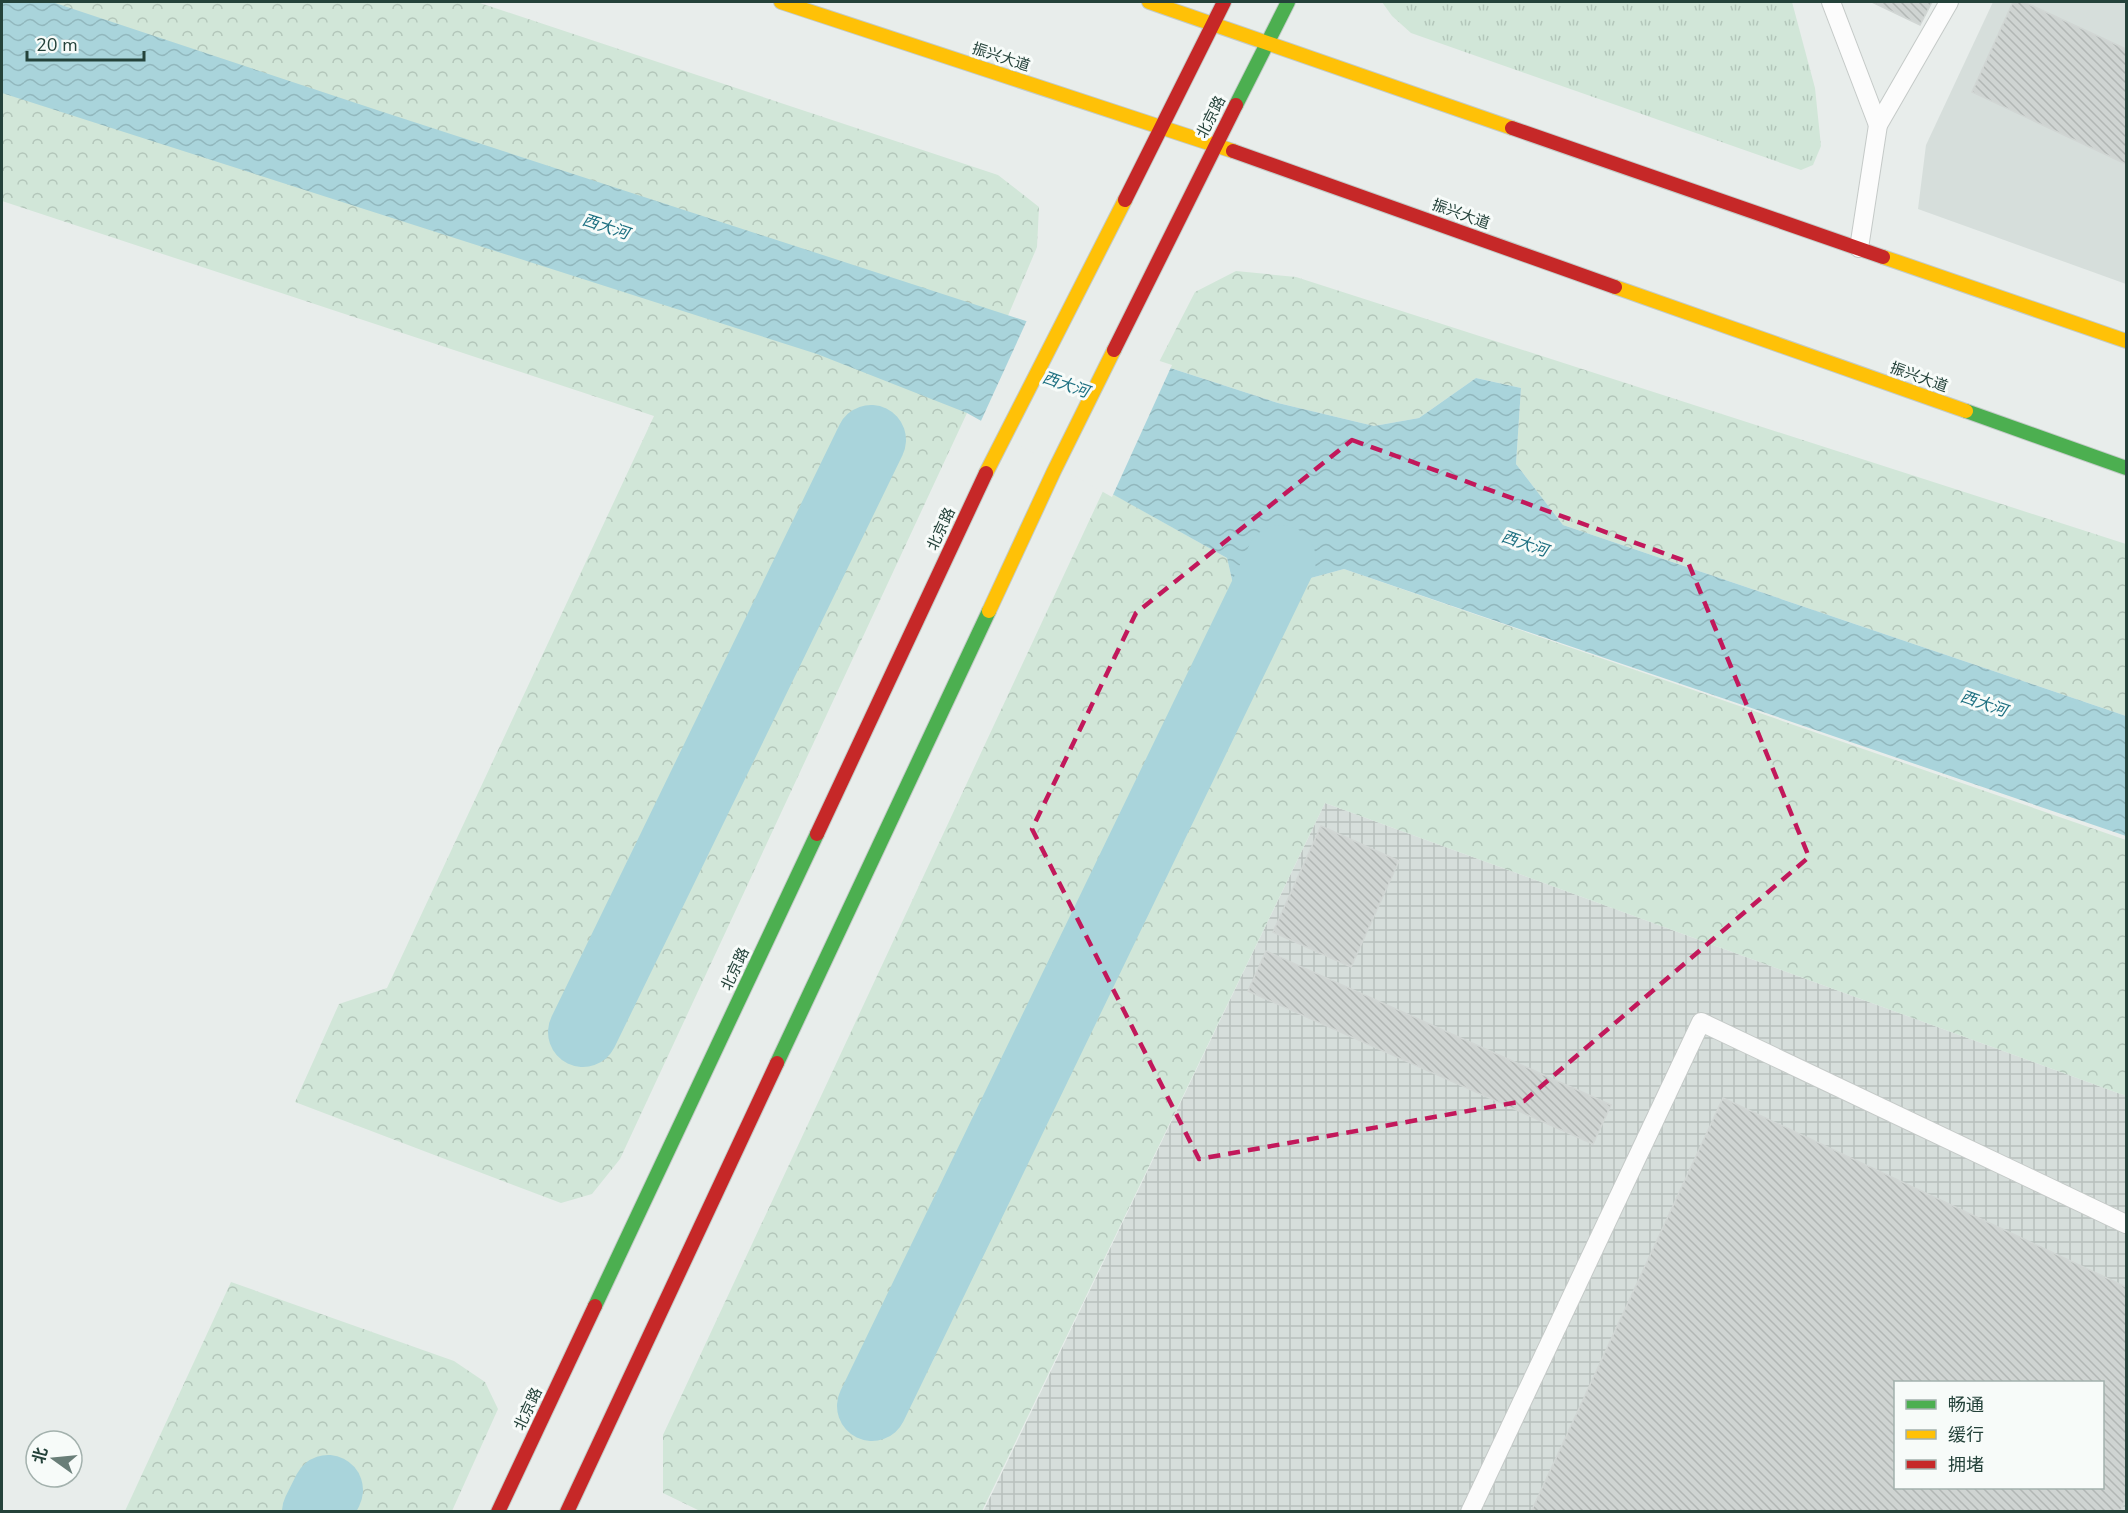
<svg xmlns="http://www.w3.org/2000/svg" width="2128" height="1513" font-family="'Nunito Sans','Noto Sans SC',sans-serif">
	<defs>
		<pattern id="industrial-grid" width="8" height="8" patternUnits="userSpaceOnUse" patternTransform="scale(1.5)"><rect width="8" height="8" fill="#d6dedb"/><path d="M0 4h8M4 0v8" fill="none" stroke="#b8c0bd"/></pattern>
		<pattern id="grass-tufts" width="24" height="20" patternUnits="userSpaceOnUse" patternTransform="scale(1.5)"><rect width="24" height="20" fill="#d1e6d8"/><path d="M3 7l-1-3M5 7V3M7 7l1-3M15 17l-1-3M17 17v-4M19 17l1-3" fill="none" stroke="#b3c6ba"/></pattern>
		<pattern id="forest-crowns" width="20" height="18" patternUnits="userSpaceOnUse" patternTransform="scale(1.5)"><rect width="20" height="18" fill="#d1e6d8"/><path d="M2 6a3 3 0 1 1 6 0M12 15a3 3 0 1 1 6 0" fill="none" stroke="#b3c6ba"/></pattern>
		<pattern id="water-waves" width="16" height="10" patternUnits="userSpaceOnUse" patternTransform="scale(1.5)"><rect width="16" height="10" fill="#a9d4db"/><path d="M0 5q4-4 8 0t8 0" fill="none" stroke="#91b7bd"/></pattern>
		<pattern id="building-back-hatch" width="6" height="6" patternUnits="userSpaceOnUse" patternTransform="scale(1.5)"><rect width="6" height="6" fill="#cfd4d2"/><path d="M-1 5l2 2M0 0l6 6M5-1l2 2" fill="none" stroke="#b2b7b5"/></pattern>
	</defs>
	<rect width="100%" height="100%" fill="#e8edeb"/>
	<!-- built -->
	<polygon fill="#d6dedb" points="1993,2 2126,2 2126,284 1918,209 1926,145"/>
	<!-- industrial -->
	<path fill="url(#industrial-grid)" fill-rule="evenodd" d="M 1325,803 L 2126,1096 L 2126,1511 L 983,1512 ZM 1896,1382 L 2102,1382 L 2102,1488 L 1896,1488 Z"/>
	<!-- grass -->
	<polygon fill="url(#grass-tufts)" points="1382,2 1792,2 1815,88 1821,146 1813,165 1801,170 1411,33 1392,16"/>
	<!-- forest -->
	<g fill="url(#forest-crowns)">
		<polygon points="2,2 477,2 998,175 1039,207 1037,247 967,413 620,1159 592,1194 561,1203 295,1102 339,1004 387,988 654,416 2,201"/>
		<polygon points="1236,271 1296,277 2126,544 2126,716 1563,525 1516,464 1521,388 1476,378 1419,418 1374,426 1278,403 1158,364 1195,292"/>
		<polygon points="1104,489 1227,558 1236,597 1238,647 1253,656 1285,585 1344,569 2126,840 2126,1096 1325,803 982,1511 700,1511 663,1493 663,1435"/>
		<polygon points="231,1282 454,1361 485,1382 498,1409 452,1511 125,1511"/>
	</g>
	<!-- water -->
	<polygon fill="url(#water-waves)" points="2,2 52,2 383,112 1158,364 1278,403 1374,426 1419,418 1476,378 1521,388 1516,464 1563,525 2126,716 2126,836 1344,569 1285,585 1252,657 1238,647 1236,597 1227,558 967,413 817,354 2,93"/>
	<!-- pier -->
	<polygon fill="#e8edeb" points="1028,318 1172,365 1112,497 980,423"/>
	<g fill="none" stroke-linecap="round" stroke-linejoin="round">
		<!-- river -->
		<g stroke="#a9d4db" stroke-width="70">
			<polyline points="583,1032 871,440"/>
			<polyline points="872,1406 1281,560"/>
			<polyline points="317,1512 328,1490"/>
		</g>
	</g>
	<!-- building -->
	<g fill="url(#building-back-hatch)" stroke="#d1d6d4" stroke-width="1.5" fill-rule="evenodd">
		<polygon points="1872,2 1932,2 1920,25"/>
		<polygon points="2013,2 2024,2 2126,49 2126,164 1972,92"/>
		<polygon points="1321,826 1399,861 1351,967 1273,932"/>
		<polygon points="1266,951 1611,1105 1593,1144 1248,991"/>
		<path d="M 1723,1098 L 2126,1287 L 2126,1498 L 2120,1512 L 1531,1512 ZM 1896,1382 L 2102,1382 L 2102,1488 L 1896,1488 Z"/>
	</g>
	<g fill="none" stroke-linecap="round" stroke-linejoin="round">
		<!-- lane casing -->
		<g stroke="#c5cac8" stroke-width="20">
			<g id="lane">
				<polyline points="1831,2 1878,125"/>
				<polyline points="1859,248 1878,125 1949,2"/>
				<polyline points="1470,1512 1701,1022 2126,1224"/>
			</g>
		</g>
		<!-- fast casing -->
		<g stroke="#c3cbc8" stroke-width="16">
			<g id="fast">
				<polyline points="1236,105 1288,2"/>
				<polyline points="1966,411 2126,468"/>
				<polyline points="777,1063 989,611"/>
				<polyline points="595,1306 817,834"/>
			</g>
		</g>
		<!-- slow casing -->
		<g stroke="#c3cbc8" stroke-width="16">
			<g id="slow">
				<polyline points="781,2 1233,151"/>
				<polyline points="1149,2 1512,128"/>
				<polyline points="1883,257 2126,341"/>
				<polyline points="1615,287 1966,411"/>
				<polyline points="986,473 1125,200"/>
				<polyline points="989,611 1054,471 1114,350"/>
			</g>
		</g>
		<!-- jam casing -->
		<g stroke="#c3cbc8" stroke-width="16">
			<g id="jam">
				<polyline points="1512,128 1883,257"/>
				<polyline points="1233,151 1615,287"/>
				<polyline points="1125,200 1224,2"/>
				<polyline points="1114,350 1236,105"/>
				<polyline points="817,834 986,473"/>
				<polyline points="498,1512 595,1306"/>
				<polyline points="567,1512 777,1063"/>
			</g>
		</g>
		<!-- lane -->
		<use href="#lane" stroke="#fcfcfc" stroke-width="18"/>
		<!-- fast -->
		<use href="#fast" stroke="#4caf50" stroke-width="14"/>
		<!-- slow -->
		<use href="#slow" stroke="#ffc107" stroke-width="14"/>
		<!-- jam -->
		<use href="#jam" stroke="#c62828" stroke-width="14"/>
	</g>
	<!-- marked area -->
	<path fill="none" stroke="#c2185b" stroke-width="4.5" stroke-dasharray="12 8" stroke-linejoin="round" d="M 1352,440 L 1688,562 L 1809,857 L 1524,1101 L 1199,1159 L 1032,829 L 1136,613 Z"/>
	<g text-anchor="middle" stroke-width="6" stroke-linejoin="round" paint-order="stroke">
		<!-- street labels -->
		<g font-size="15" fill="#24423a" stroke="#f7fbf9">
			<text transform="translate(1001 57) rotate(18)" y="5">振兴大道</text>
			<text transform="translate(1211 117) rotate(-63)" y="5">北京路</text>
			<text transform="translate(1461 214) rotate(20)" y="5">振兴大道</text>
			<text transform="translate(1919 377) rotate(20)" y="5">振兴大道</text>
			<text transform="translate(941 529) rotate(-65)" y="5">北京路</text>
			<text transform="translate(735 969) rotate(-65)" y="5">北京路</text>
			<text transform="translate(528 1409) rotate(-65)" y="5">北京路</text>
		</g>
		<!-- water labels -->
		<g font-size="16" font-style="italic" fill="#1c6f80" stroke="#f7fbf9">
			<text transform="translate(606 226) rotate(18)" y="6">西大河</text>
			<text transform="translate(1066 384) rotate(19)" y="6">西大河</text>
			<text transform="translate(1525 543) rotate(19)" y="6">西大河</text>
			<text transform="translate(1984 703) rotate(19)" y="6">西大河</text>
		</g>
	</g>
	<!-- border -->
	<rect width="2128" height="1513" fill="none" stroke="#24423a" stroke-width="6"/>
	<!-- legend -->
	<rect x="1894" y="1381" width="210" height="108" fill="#f7fbf9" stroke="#a3b1ad" stroke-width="1.5"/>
	<rect x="1906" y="1400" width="30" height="9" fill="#4caf50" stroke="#a3b1ad" stroke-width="1.5"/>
	<text x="1948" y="1411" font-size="18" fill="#24423a">畅通</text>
	<rect x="1906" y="1430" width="30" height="9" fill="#ffc107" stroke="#a3b1ad" stroke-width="1.5"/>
	<text x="1948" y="1441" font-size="18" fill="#24423a">缓行</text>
	<rect x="1906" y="1460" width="30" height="9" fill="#c62828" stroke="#a3b1ad" stroke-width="1.5"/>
	<text x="1948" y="1471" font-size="18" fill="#24423a">拥堵</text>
	<!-- north arrow -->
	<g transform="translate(54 1459) rotate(285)"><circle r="28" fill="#f7fbf9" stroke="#a3b1ad" stroke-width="1.5"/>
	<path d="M0-4.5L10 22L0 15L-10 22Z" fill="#697e78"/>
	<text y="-9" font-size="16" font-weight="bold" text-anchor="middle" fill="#24423a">北</text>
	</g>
	<!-- scale -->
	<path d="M27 51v9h117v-9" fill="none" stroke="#24423a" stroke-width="3"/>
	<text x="36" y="51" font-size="18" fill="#24423a" stroke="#f7fbf9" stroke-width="4.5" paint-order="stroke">20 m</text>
</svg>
